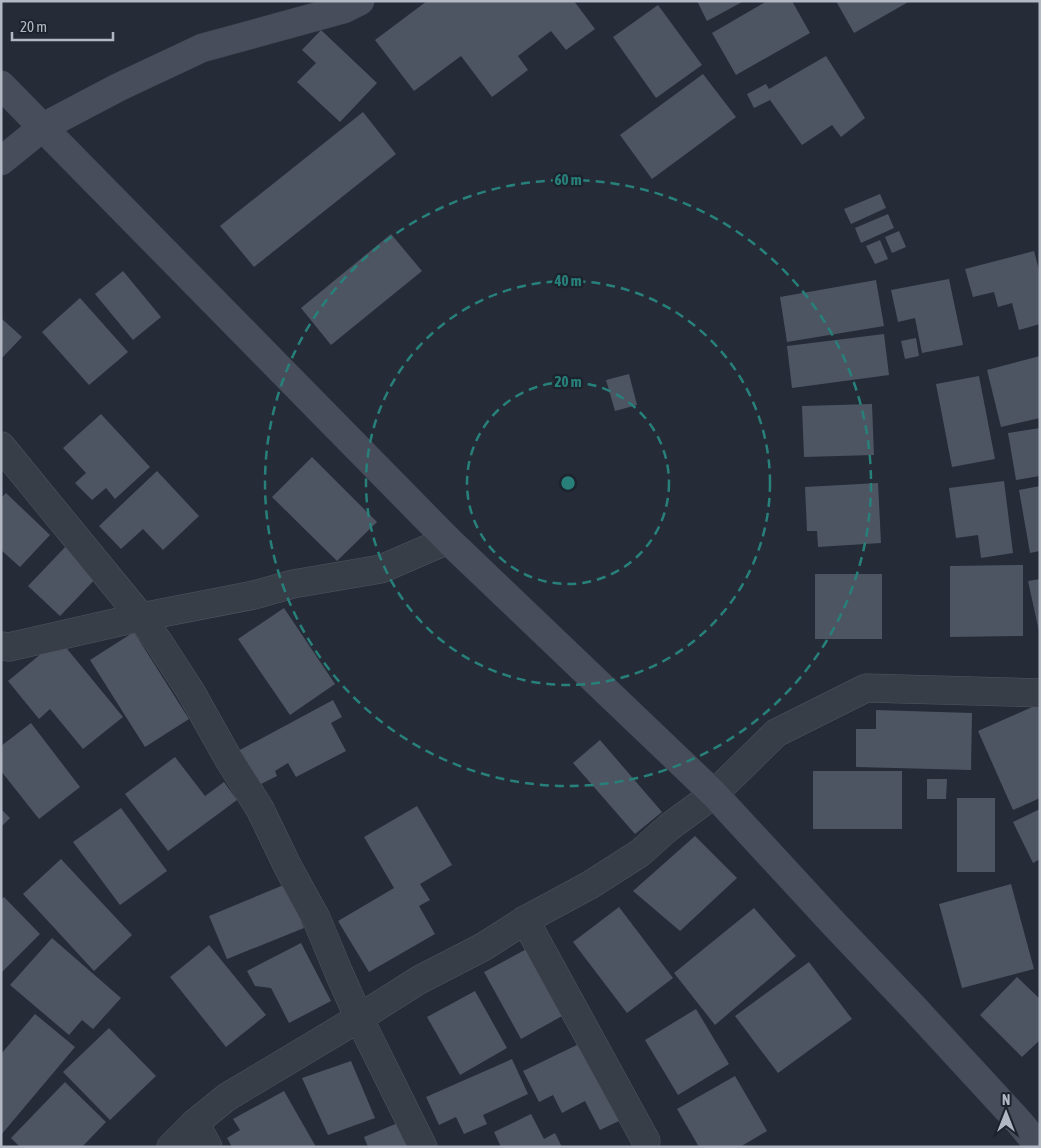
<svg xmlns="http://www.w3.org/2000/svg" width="1041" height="1148" font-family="'Asap Condensed',sans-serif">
	<rect width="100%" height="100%" fill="#252b37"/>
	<!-- building -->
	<g fill="#4d5563">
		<polygon points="427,1 574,1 595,29 566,50 551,31 518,56 528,70 492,97 461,56 414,91 375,40"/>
		<polygon points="697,1 744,1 707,21"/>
		<polygon points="767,1 792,1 810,33 736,75 712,33"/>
		<polygon points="836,1 910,1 854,33"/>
		<polygon points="658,5 702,65 656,98 613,37"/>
		<polygon points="321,30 377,83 340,122 297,82 316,63 302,50"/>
		<polygon points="826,56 865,118 841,137 832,125 802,145 770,100 754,108 747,94 766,84 769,89"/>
		<polygon points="703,74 736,117 652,179 620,135"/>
		<polygon points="363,112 396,154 254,267 220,226"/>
		<polygon points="880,194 886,208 851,224 844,209"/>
		<polygon points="888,214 894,228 861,243 855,228"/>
		<polygon points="899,231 906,247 892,253 885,237"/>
		<polygon points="391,234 422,271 331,345 301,308"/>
		<polygon points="880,240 888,259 875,264 866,246"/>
		<polygon points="1034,251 1040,274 1040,324 1019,330 1012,303 998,307 994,292 973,297 965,269"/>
		<polygon points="123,271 161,317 133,340 95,294"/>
		<polygon points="949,279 963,345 922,353 915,318 898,322 891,290"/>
		<polygon points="876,280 884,326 787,342 780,297"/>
		<polygon points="80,298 128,352 89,385 42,332"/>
		<polygon points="1,318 22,337 1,359"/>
		<polygon points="884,334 889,375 792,388 787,346"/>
		<polygon points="916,338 919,356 905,359 901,341"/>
		<polygon points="1040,356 1040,418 1001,427 987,370"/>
		<polygon points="629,374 637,405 615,411 606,380"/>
		<polygon points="979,376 995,459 952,467 936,384"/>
		<polygon points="872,404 874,455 804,457 802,406"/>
		<polygon points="101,414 150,467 115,499 106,488 92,500 75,483 86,473 63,448"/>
		<polygon points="1040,428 1040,476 1016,480 1008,433"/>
		<polygon points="312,457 377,522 337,561 272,497"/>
		<polygon points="157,471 199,516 163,550 143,529 121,549 99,526"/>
		<polygon points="1004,481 1013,553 981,558 978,535 956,538 949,488"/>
		<polygon points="878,483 881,543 818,547 817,531 807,531 805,487"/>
		<polygon points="1040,486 1040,551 1030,553 1019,490"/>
		<polygon points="6,493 50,535 20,567 1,550 1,498"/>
		<polygon points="69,543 101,573 60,616 28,586"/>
		<polygon points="1023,565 1023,636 950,637 950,566"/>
		<rect x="815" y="574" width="67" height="65"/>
		<polygon points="1040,579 1040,631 1039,631 1028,581"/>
		<polygon points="284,608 335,684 290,715 238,639"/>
		<polygon points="134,632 189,719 145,747 90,660"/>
		<polygon points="59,639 123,717 83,749 50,709 39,719 8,681"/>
		<polygon points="333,700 342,717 331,723 346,751 296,777 288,763 275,771 277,776 257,786 238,751"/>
		<polygon points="1039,704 1040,798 1013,810 978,731"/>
		<polygon points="876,710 972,713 971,770 856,767 856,729 876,729"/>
		<polygon points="31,723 80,787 39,819 1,771 1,746"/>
		<polygon points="600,740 662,812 635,834 573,763"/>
		<polygon points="175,757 205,796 224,782 237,800 168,851 125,794"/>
		<rect x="813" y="771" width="89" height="58"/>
		<polygon points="927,779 947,779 946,799 927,799"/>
		<rect x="957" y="798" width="38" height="74"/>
		<polygon points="417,806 452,865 420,884 430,900 419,906 435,934 369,972 338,921 394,888 364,837"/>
		<polygon points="121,808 167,871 120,905 73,842"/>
		<polygon points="1,809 10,818 1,827"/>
		<polygon points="1040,809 1040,859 1033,863 1013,822"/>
		<polygon points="695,836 737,878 680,931 633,891"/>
		<polygon points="61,859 132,935 94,971 23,894"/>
		<polygon points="286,884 304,928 227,959 209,916"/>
		<polygon points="1011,884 1034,969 962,988 939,904"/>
		<polygon points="4,897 40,934 1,973 1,900"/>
		<polygon points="619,907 673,978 627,1013 573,942"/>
		<polygon points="754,908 796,956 715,1025 674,973"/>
		<polygon points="52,938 121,998 93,1029 82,1020 69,1035 10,985"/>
		<polygon points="301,943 331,1001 289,1023 271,988 255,986 247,971"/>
		<polygon points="209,945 266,1015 226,1047 170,977"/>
		<polygon points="534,945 571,1011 521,1039 484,972"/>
		<polygon points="809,962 852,1019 778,1073 735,1016"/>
		<polygon points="1017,977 1040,999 1040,1040 1022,1057 980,1015"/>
		<polygon points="475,991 507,1048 460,1075 427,1017"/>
		<polygon points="696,1009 729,1064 678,1095 645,1040"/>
		<polygon points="35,1014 75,1047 1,1135 1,1054"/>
		<polygon points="109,1028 156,1076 110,1120 63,1072"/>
		<polygon points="583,1042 621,1120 600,1130 585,1101 562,1113 553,1095 539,1102 523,1071"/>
		<polygon points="512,1059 528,1094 483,1115 487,1124 464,1134 456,1117 439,1125 426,1097"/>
		<polygon points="351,1061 375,1118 328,1135 302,1078"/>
		<polygon points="735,1076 767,1131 740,1147 699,1147 677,1109"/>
		<polygon points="65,1082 106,1122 82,1147 20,1147 11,1138"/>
		<polygon points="284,1091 316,1147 232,1147 227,1138 240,1130 233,1119"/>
		<polygon points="531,1114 544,1139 555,1133 562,1147 501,1147 494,1132"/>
		<polygon points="405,1120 416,1147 368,1147 364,1137"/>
	</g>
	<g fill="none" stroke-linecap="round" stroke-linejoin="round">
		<!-- street casing -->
		<g stroke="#505660" stroke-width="29">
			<g id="street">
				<polyline points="1,446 141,617 160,644 191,692 228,758 260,809 288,867 316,918 339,973 359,1018 419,980 483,947 525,920 590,885 640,853 669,827 714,794 776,733 866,688 1040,693"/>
				<polyline points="1,646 9,647 141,617 254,595 293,584 381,569 448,540"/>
				<polyline points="525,920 646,1141"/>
				<polyline points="195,1123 208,1147"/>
				<polyline points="171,1147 195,1123 227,1097 359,1018 423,1147"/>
			</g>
		</g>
		<!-- secondary casing -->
		<g stroke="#414751" stroke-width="29">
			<g id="secondary">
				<polyline points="1,85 448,540 714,794 835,925 914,1008 1019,1122 1040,1147"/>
				<polyline points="1,161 43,127 119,87 202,48 344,9 360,1"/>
			</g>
		</g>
		<!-- street -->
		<use href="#street" stroke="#383e48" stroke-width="28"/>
		<!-- secondary -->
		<use href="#secondary" stroke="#474d5a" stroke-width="28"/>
	</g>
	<!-- distance rings -->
	<g fill="none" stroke="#28807b" stroke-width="2.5" stroke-dasharray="9 6">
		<circle cx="568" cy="483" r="101"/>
		<circle cx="568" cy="483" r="202"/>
		<circle cx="568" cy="483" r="303"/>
	</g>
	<circle cx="568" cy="483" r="8" fill="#28807b" stroke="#1d232d" stroke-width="2.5"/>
	<g font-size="15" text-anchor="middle" font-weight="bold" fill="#28807b" stroke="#1d232d" stroke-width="4.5" stroke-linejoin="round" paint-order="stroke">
		<text x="568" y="185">60 m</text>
		<text x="568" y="286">40 m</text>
		<text x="568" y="387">20 m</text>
	</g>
	<!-- border -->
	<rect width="1041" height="1148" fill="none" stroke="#b3b9c4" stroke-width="5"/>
	<!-- north arrow -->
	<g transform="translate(1006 1113)" stroke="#1d232d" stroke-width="4" paint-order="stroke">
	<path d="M0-4L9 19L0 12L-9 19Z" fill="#b3b9c4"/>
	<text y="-8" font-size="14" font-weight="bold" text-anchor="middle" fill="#b3b9c4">N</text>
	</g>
	<!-- scale -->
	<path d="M12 32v8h101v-8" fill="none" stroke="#b3b9c4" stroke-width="2.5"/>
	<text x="20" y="32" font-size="15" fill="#b3b9c4" stroke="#1d232d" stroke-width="4" paint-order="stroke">20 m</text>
</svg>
